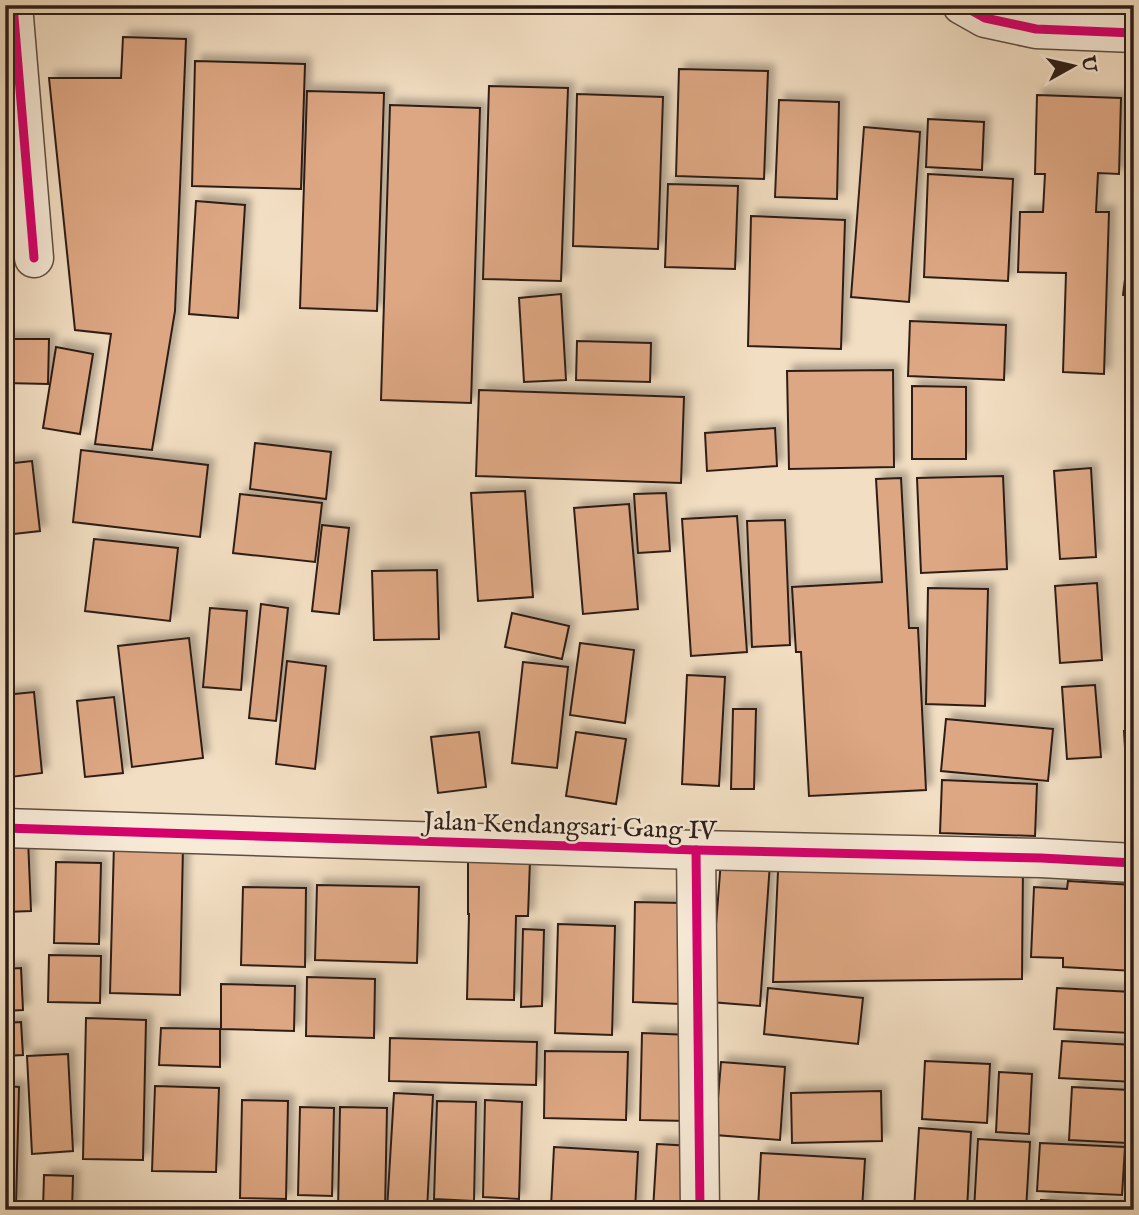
<svg xmlns="http://www.w3.org/2000/svg" width="1139" height="1215" font-family="'IM FELL English',serif">
	<defs>
		<filter id="shadow"><feDropShadow dx="6" dy="-6" stdDeviation="3.5" flood-color="#0004"/></filter>
	</defs>
	<rect width="100%" height="100%" fill="#f2dec2"/>
	<filter id="stains"><feTurbulence type="fractalNoise" baseFrequency=".00286" numOctaves="4"/><feColorMatrix values="0 0 0 0 .2 0 0 0 0 .09 0 0 0 0 .02 0 0 0 .5 -.17"/></filter>
	<radialGradient id="worn" r=".72"><stop offset=".6" stop-color="#630" stop-opacity="0"/><stop offset="1" stop-color="#630" stop-opacity=".3"/></radialGradient>
	<!-- building -->
	<g fill="#dda783" stroke="#2e1e18" stroke-width="2" filter="url(#shadow)">
		<polygon points="123,37 186,39 175,311 152,450 95,444 111,334 75,330 49,78 121,78"/>
		<polygon points="195,61 305,64 301,189 192,186"/>
		<polygon points="679,69 768,71 764,179 676,176"/>
		<polygon points="489,86 568,88 561,281 483,279"/>
		<polygon points="307,91 384,93 377,311 300,308"/>
		<polygon points="577,94 663,97 658,249 573,246"/>
		<polygon points="1037,95 1121,98 1119,174 1098,173 1096,212 1109,212 1104,374 1063,372 1066,273 1018,272 1020,212 1043,212 1045,174 1035,174"/>
		<polygon points="779,100 839,102 837,199 775,197"/>
		<polygon points="390,105 480,108 471,403 381,400"/>
		<polygon points="928,119 984,122 982,170 926,167"/>
		<polygon points="864,127 920,132 909,302 851,297"/>
		<polygon points="928,174 1013,179 1008,281 924,277"/>
		<polygon points="668,184 738,186 735,269 665,267"/>
		<polygon points="196,201 245,205 238,318 189,314"/>
		<polygon points="1134,209 1134,297 1123,295"/>
		<polygon points="751,216 845,220 841,349 748,346"/>
		<polygon points="561,294 566,380 524,382 519,298"/>
		<polygon points="910,321 1006,325 1004,380 908,376"/>
		<polygon points="5,339 49,339 48,384 5,383"/>
		<polygon points="577,341 651,343 650,382 576,380"/>
		<polygon points="56,347 93,354 80,434 43,428"/>
		<polygon points="893,370 894,467 789,469 787,371"/>
		<polygon points="912,386 966,387 966,459 912,459"/>
		<polygon points="479,390 684,397 681,483 476,476"/>
		<polygon points="775,428 777,466 707,471 705,433"/>
		<polygon points="255,443 331,452 326,499 250,489"/>
		<polygon points="81,450 208,465 200,537 73,522"/>
		<polygon points="32,461 40,531 5,535 5,464"/>
		<polygon points="1091,468 1096,557 1060,559 1054,471"/>
		<polygon points="1003,476 1007,569 921,573 917,478"/>
		<polygon points="901,478 909,628 918,628 926,790 809,796 801,652 796,652 792,587 882,582 876,479"/>
		<polygon points="525,491 533,597 478,601 471,493"/>
		<polygon points="666,493 670,551 638,553 634,494"/>
		<polygon points="240,494 322,503 315,562 233,553"/>
		<polygon points="629,504 638,609 583,614 574,508"/>
		<polygon points="737,516 747,652 691,656 682,519"/>
		<polygon points="785,520 790,645 752,647 747,521"/>
		<polygon points="322,525 349,528 339,614 312,611"/>
		<polygon points="94,539 178,548 170,621 85,611"/>
		<polygon points="437,570 439,639 374,640 372,571"/>
		<polygon points="1097,583 1102,660 1060,663 1055,586"/>
		<polygon points="928,588 988,589 985,706 926,704"/>
		<polygon points="261,604 288,608 276,721 249,718"/>
		<polygon points="210,608 247,611 241,690 203,687"/>
		<polygon points="512,613 569,626 562,659 505,647"/>
		<polygon points="189,638 203,758 132,767 118,646"/>
		<polygon points="580,643 634,650 625,723 570,715"/>
		<polygon points="287,661 326,666 315,769 276,764"/>
		<polygon points="523,662 568,667 557,768 512,763"/>
		<polygon points="687,675 725,677 719,786 682,784"/>
		<polygon points="1095,685 1101,757 1067,759 1062,687"/>
		<polygon points="34,692 42,773 11,777 5,721 5,695"/>
		<polygon points="114,697 123,773 85,777 77,701"/>
		<polygon points="733,709 756,709 754,789 731,789"/>
		<polygon points="946,719 1053,729 1048,781 941,771"/>
		<polygon points="1134,730 1134,830 1130,830 1124,731"/>
		<polygon points="479,732 486,787 438,793 431,737"/>
		<polygon points="576,732 626,739 616,804 566,796"/>
		<polygon points="942,780 1037,784 1035,836 940,833"/>
		<polygon points="28,839 31,911 5,912 5,841"/>
		<polygon points="114,844 183,846 180,995 110,993"/>
		<polygon points="468,858 530,860 528,916 516,916 514,1000 467,999 469,914 468,914"/>
		<polygon points="721,860 770,863 760,1006 710,1002"/>
		<polygon points="56,862 101,863 99,944 54,943"/>
		<polygon points="1023,865 1022,979 773,982 778,871"/>
		<polygon points="1068,881 1134,885 1134,971 1063,967 1063,958 1031,957 1034,887 1067,889"/>
		<polygon points="317,885 419,887 417,963 315,960"/>
		<polygon points="243,887 306,888 305,967 241,965"/>
		<polygon points="635,902 682,903 680,1004 633,1002"/>
		<polygon points="558,924 615,926 612,1035 555,1033"/>
		<polygon points="523,929 544,930 542,1006 521,1007"/>
		<polygon points="49,955 101,956 100,1003 48,1002"/>
		<polygon points="21,968 23,1010 5,1011 5,969"/>
		<polygon points="307,977 375,979 374,1038 306,1036"/>
		<polygon points="221,984 295,986 294,1031 221,1029"/>
		<polygon points="768,988 863,998 858,1044 764,1034"/>
		<polygon points="1057,988 1132,992 1130,1033 1054,1029"/>
		<polygon points="86,1018 146,1020 143,1160 83,1159"/>
		<polygon points="21,1022 23,1055 5,1056 5,1023"/>
		<polygon points="161,1028 220,1029 220,1067 159,1065"/>
		<polygon points="642,1033 690,1035 688,1121 640,1120"/>
		<polygon points="390,1038 537,1042 536,1085 389,1081"/>
		<polygon points="1062,1041 1134,1045 1134,1082 1059,1078"/>
		<polygon points="545,1051 628,1052 626,1120 544,1118"/>
		<polygon points="68,1054 73,1151 32,1154 27,1056"/>
		<polygon points="925,1061 990,1064 987,1123 922,1119"/>
		<polygon points="721,1062 785,1067 780,1140 715,1135"/>
		<polygon points="999,1072 1032,1074 1029,1134 996,1132"/>
		<polygon points="5,1086 19,1087 16,1206 5,1206"/>
		<polygon points="155,1086 219,1088 216,1172 152,1171"/>
		<polygon points="1072,1087 1129,1090 1127,1143 1069,1140"/>
		<polygon points="881,1091 882,1141 792,1143 791,1093"/>
		<polygon points="394,1093 433,1095 427,1210 387,1210"/>
		<polygon points="242,1100 288,1101 286,1199 240,1198"/>
		<polygon points="485,1100 522,1102 519,1199 483,1197"/>
		<polygon points="437,1101 476,1102 474,1201 434,1199"/>
		<polygon points="300,1107 334,1108 332,1196 298,1195"/>
		<polygon points="340,1107 387,1108 385,1210 338,1210"/>
		<polygon points="919,1128 971,1132 967,1210 914,1210"/>
		<polygon points="978,1139 1030,1142 1026,1210 974,1210"/>
		<polygon points="1040,1143 1125,1147 1122,1195 1037,1191"/>
		<polygon points="657,1144 692,1146 689,1210 653,1210"/>
		<polygon points="554,1147 638,1152 635,1210 598,1210 551,1207"/>
		<polygon points="761,1153 865,1159 862,1210 758,1210"/>
		<polygon points="44,1175 73,1176 72,1210 43,1210"/>
		<polygon points="1041,1200 1080,1202 1080,1210 1041,1210"/>
		<polygon points="1088,1204 1125,1206 1125,1210 1088,1210"/>
	</g>
	<g fill="none" stroke-linecap="round" stroke-linejoin="round">
		<!-- minor casing -->
		<g stroke="#5f4e42" stroke-width="41">
			<g id="minor">
				<polyline points="13,5 34,258"/>
				<polyline points="962,5 985,18 1036,29 1134,33"/>
				<polyline points="5,828 696,850 1041,858 1134,863"/>
				<polyline points="696,850 700,1210"/>
			</g>
		</g>
		<!-- minor -->
		<use href="#minor" stroke="#f7ead7" stroke-width="38"/>
		<!-- cycleway casing -->
		<g stroke="#f7ead7" stroke-width="13">
			<g id="cycleway">
				<polyline points="13,5 34,258"/>
				<polyline points="962,5 985,18 1036,29 1134,33"/>
				<polyline points="5,828 696,850 1041,858 1134,863"/>
				<polyline points="696,850 700,1210"/>
			</g>
		</g>
		<!-- cycleway -->
		<use href="#cycleway" stroke="#d6006c" stroke-width="9"/>
	</g>
	<g text-anchor="middle" stroke-width="5" stroke-linejoin="round" paint-order="stroke">
		<!-- street labels -->
		<g font-size="26" fill="#2e1e18" stroke="#f7ead7">
			<text transform="translate(570 825) rotate(2)" y="9">Jalan Kendangsari Gang IV</text>
		</g>
	</g>
	<!-- margin -->
	<rect width="1139" height="1215" fill="none" stroke="#f2dec2" stroke-width="28"/>
	<rect x="7" y="7" width="1125" height="1201" fill="none" stroke="#2e1e18" stroke-width="3.5"/>
	<rect x="14" y="14" width="1111" height="1187" fill="none" stroke="#2e1e18" stroke-width="2"/>
	<!-- north arrow -->
	<g transform="translate(1073 66) rotate(82)" stroke="#f7ead7" stroke-width="5" paint-order="stroke">
	<path d="M0-5L12 26L0 18L-12 26Z" fill="#2e1e18"/>
	<text y="-10" font-size="19" font-weight="bold" text-anchor="middle" fill="#2e1e18">U</text>
	</g>
	<rect width="100%" height="100%" filter="url(#stains)"/>
	<rect width="100%" height="100%" fill="url(#worn)"/>
</svg>
